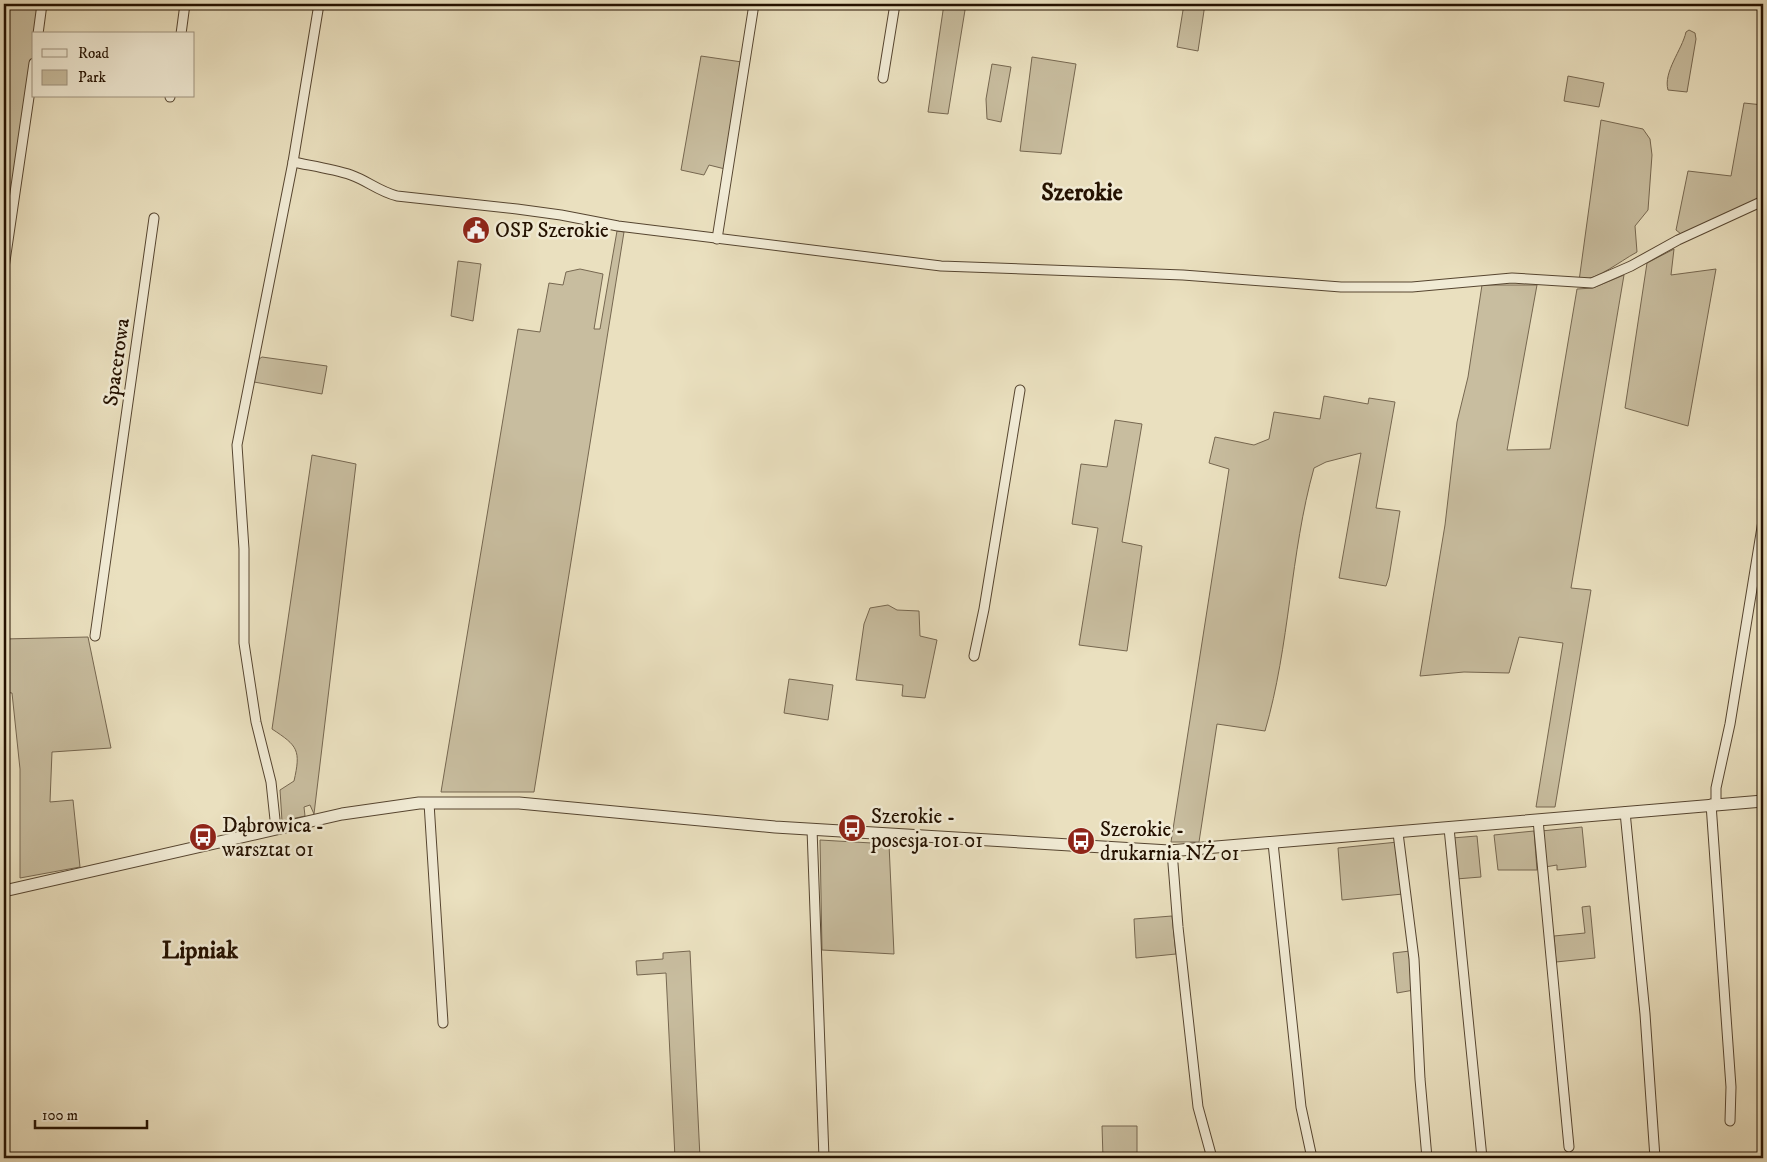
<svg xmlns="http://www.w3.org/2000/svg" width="1767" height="1162" font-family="'IM FELL DW Pica',serif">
	<rect width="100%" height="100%" fill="#eae0bf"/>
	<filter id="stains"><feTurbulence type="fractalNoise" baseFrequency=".004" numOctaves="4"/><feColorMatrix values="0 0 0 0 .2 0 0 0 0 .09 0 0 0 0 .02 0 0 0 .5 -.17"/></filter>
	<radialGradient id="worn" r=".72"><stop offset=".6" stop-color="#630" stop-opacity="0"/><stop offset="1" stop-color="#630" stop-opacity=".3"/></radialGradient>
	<!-- green -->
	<g fill="#c8bd9f" stroke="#766750">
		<polygon points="4,4 43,4 34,34 34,71 4,284"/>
		<polygon points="944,4 966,4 948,114 928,112"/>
		<polygon points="1184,4 1205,4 1198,51 1177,47"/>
		<path d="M 1689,30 L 1695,33 L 1696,39 L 1687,92 L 1668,90 C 1663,72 1682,50 1686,32 Z"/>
		<polygon points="701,56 742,62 725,169 709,165 704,175 681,170"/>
		<polygon points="1032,57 1076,64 1061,154 1020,151"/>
		<polygon points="992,64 1011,67 1001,122 987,119 986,99"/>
		<polygon points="1568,76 1604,83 1599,107 1564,101"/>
		<polygon points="1744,103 1763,105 1763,197 1681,234 1676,230 1688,171 1731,176"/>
		<path d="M 1601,120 L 1643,129 L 1650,139 L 1652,155 L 1648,210 L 1635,226 L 1637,252 C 1617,263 1602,277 1579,281 Z"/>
		<polygon points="617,231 624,232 534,792 441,792 518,329 540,332 549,283 563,285 566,272 580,269 603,274 594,329 600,329"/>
		<polygon points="1674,249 1671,275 1716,269 1688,426 1625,408 1647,263"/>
		<polygon points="458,261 481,264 473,321 451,316"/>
		<polygon points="1624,275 1571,588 1591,590 1555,807 1536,807 1563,643 1519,637 1509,673 1464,672 1420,676 1445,525 1457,422 1468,377 1482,285 1537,285 1507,450 1550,449 1577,289 1593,288"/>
		<polygon points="262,357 327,366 322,394 254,382 259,359"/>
		<path d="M 1324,396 L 1368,404 L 1369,398 L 1395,402 L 1376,508 L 1400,511 L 1389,577 L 1386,586 L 1339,578 L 1361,453 L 1326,462 L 1314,468 C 1290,554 1290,645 1265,731 L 1217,724 L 1199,842 L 1171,842 L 1229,469 L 1209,463 L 1215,437 L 1254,445 L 1269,439 L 1274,412 L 1320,419 Z"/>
		<polygon points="1115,420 1142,424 1122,542 1142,546 1127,651 1079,645 1098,528 1072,524 1081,464 1107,467"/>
		<path d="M 312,455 L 356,464 L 314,814 L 310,805 L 304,807 L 305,816 L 282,821 L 280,790 L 294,781 C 301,750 298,746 272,729 Z"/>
		<polygon points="888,605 897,610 919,611 920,636 937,640 925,698 902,696 903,685 856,680 864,624 870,608"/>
		<polygon points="88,637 111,748 52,752 50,802 73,800 80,867 20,878 20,769 12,693 4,692 4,639"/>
		<polygon points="789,679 833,685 828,720 784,713"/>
		<polygon points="1582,827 1586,867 1557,870 1557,865 1545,867 1541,831"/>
		<polygon points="1534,831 1537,870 1498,870 1494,835"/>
		<polygon points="1477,836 1481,877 1456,879 1452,838"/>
		<polygon points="820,840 889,844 894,954 822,950"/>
		<polygon points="1398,842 1403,894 1342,900 1338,848"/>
		<polygon points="1590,906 1595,958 1556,962 1554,936 1585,933 1582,907"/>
		<polygon points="1172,916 1176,954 1136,958 1134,919"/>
		<polygon points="690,951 700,1158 675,1158 666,973 637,975 636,961 663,959 663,953"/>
		<polygon points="1410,951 1414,990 1397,993 1393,953"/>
		<polygon points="1102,1126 1137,1126 1137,1158 1103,1158"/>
	</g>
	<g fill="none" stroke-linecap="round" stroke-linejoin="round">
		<!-- minor casing -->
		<g stroke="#564530" stroke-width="11">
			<g id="minor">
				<polyline points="38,34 42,4"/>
				<polyline points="181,34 185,4"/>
				<polyline points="883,78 895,4"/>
				<polyline points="170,97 170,96"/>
				<path d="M 293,162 C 312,166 333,169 351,175 C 368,181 378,191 397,196 L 517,209 L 561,215 L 618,226 L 941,266 L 1183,275 L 1341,287 L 1412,287 L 1512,278 L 1592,283 L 1631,266 L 1678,240 L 1763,201"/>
				<polyline points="717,239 754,4"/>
				<polyline points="4,268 34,63"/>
				<polyline points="95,636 154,218"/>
				<polyline points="974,656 984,609 1020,390"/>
				<polyline points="429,803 443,1023"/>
				<polyline points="1711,804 1731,1087 1730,1121"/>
				<polyline points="1716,804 1716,788 1730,724 1763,521"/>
				<polyline points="1625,812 1645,1014 1655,1158"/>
				<polyline points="1538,820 1569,1147"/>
				<polyline points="1449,828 1482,1158"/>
				<polyline points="276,829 271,782 256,722 244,643 244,549 237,445 293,162 319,4"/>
				<polyline points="812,829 824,1158"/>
				<polyline points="1398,833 1414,959 1420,1079 1427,1158"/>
				<polyline points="1273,843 1301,1107 1312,1158"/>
				<polyline points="1172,851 1178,927 1198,1107 1212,1158"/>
			</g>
		</g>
		<!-- tertiary casing -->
		<g stroke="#564530" stroke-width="13">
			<polyline id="tertiary" points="4,891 342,814 419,803 519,803 775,827 1169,851 1763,801"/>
		</g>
		<!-- minor -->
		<use href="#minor" stroke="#f1ebd5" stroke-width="9"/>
		<!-- tertiary -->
		<use href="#tertiary" stroke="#f1ebd5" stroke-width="11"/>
	</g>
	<!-- icons -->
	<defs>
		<g id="civic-disc" transform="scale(1.4375)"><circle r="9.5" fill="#8f2418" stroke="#f1ebd5"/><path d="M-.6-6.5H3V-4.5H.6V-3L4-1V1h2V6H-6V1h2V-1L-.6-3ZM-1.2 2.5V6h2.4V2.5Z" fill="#fff"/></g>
		<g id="bus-disc" transform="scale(1.4375)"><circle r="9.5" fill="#8f2418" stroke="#f1ebd5"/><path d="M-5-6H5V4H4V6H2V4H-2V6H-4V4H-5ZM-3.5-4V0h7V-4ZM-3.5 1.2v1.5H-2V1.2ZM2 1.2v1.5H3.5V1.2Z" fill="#fff"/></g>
	</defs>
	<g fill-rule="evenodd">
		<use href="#civic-disc" x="476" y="230"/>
		<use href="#bus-disc" x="852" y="828"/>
		<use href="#bus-disc" x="203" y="837"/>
		<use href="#bus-disc" x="1081" y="841"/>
	</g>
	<g text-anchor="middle" stroke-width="5" stroke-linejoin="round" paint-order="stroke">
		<!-- poi labels -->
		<g font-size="21" fill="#241100" stroke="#f1ebd5" text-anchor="start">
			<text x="495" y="237">OSP Szerokie</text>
			<text x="871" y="823">Szerokie -<tspan x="871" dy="24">posesja 101 01</tspan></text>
			<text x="222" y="832">Dąbrowica -<tspan x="222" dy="24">warsztat 01</tspan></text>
			<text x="1100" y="836">Szerokie -<tspan x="1100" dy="24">drukarnia NŻ 01</tspan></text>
		</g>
		<!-- street labels -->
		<g font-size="21" fill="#241100" stroke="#f1ebd5">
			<text transform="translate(116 362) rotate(-82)" y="7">Spacerowa</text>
		</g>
		<!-- quarter labels -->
		<g font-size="24" font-weight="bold" fill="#241100" stroke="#f1ebd5">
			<text x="1082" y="200">Szerokie</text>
			<text x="200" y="958">Lipniak</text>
		</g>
	</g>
	<!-- margin -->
	<rect width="1767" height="1162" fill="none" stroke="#eae0bf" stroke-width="20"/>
	<rect x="5" y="5" width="1757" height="1152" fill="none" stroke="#241100" stroke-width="2.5"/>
	<rect x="10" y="10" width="1747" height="1142" fill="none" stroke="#241100"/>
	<!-- legend -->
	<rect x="32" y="32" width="162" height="65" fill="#f1ebd5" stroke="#9f9480"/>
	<rect x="42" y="49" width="25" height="8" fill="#f1ebd5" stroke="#9f9480"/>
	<text x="78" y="58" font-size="15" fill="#241100">Road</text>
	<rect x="42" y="70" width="25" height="15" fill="#c8bd9f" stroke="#9f9480"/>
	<text x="78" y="82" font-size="15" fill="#241100">Park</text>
	<!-- scale -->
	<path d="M35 1120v8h112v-8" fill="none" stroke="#241100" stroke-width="2.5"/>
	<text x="42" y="1120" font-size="15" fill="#241100" stroke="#f1ebd5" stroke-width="4" paint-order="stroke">100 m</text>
	<rect width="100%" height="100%" filter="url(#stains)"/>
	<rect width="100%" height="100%" fill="url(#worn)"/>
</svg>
